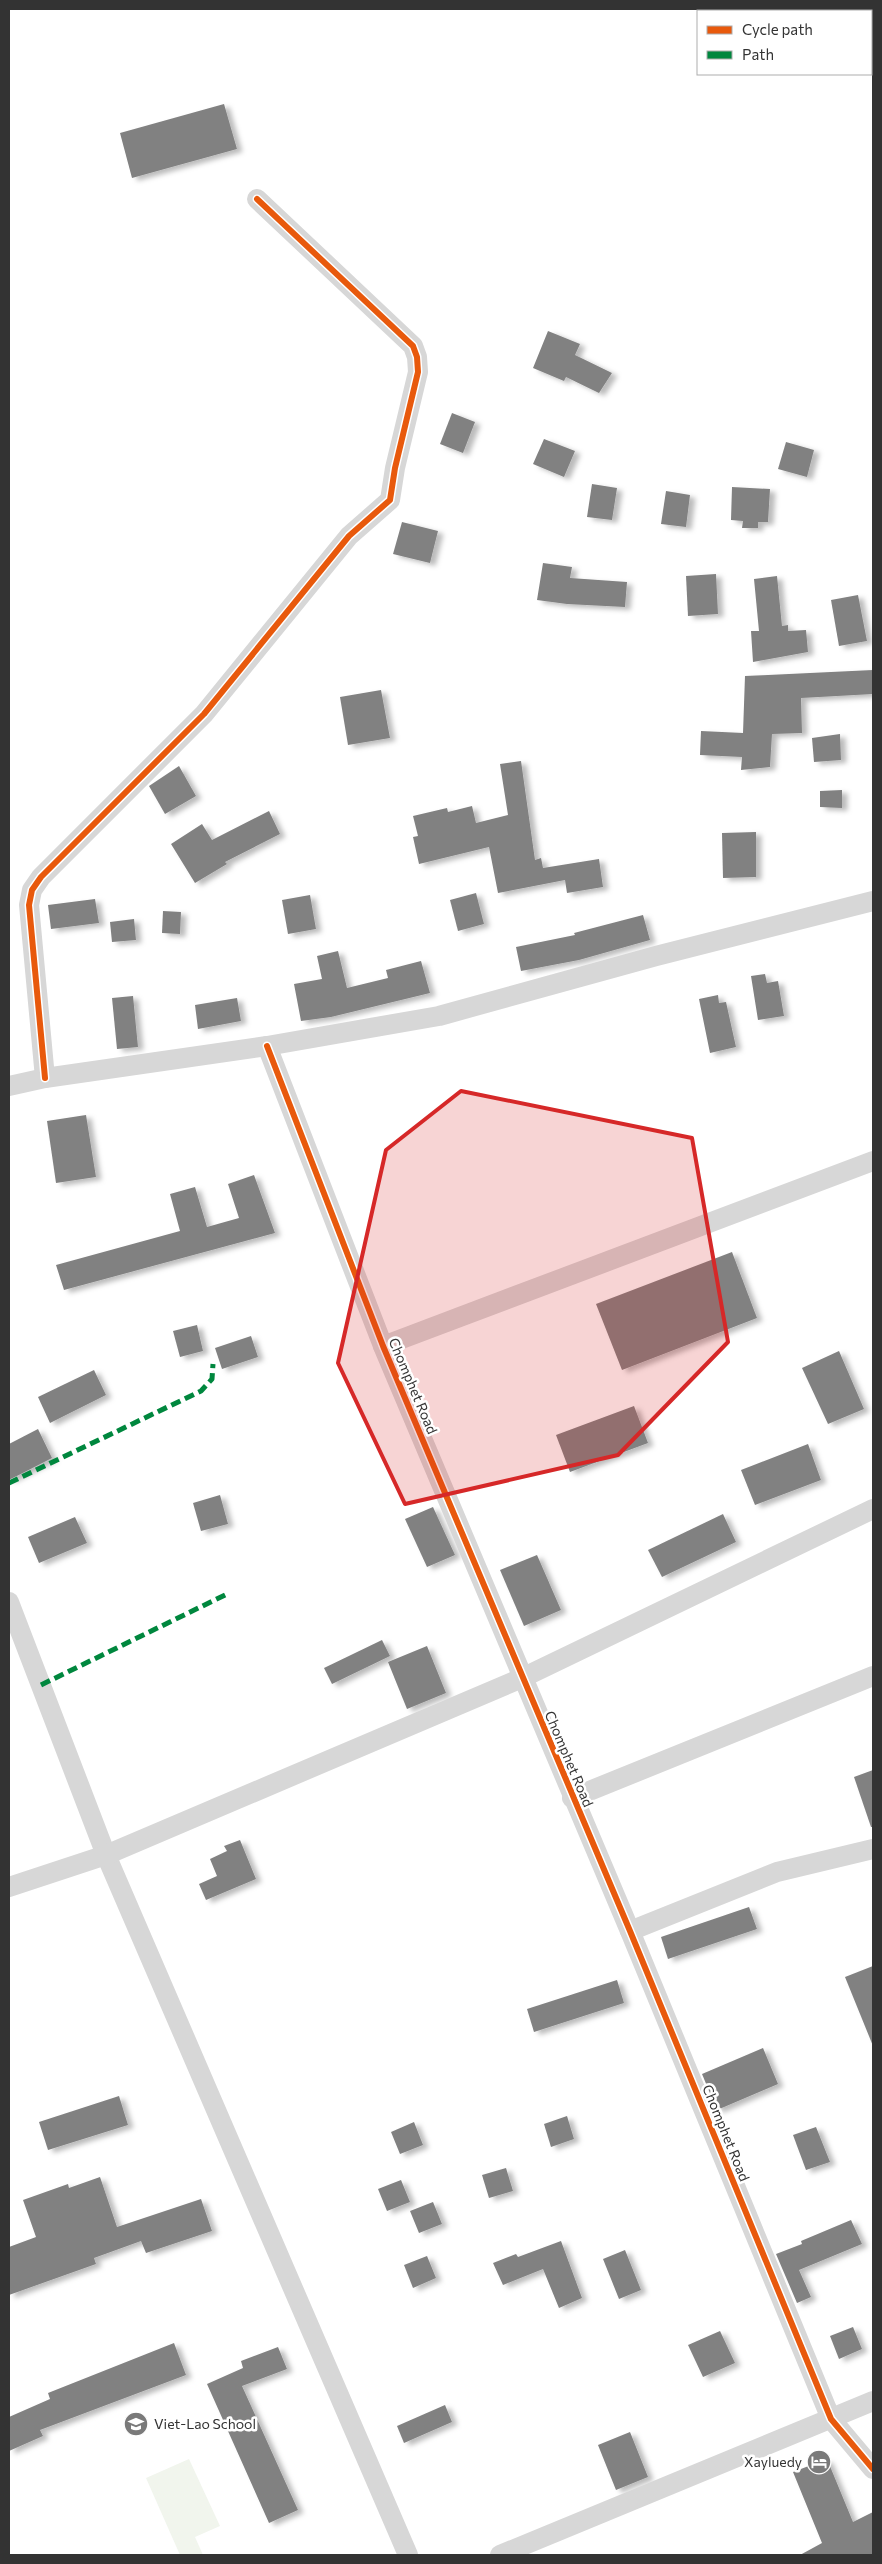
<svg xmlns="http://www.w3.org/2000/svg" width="882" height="2564" font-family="Commissioner,sans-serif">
	<defs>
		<filter id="shadow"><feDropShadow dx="5.5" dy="3" stdDeviation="2.5" flood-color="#0004"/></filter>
	</defs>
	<rect width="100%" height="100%" fill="#fff"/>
	<!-- green -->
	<polygon fill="#f1f5ed" points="189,2459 220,2526 195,2537 203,2555 180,2555 146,2478"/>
	<!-- building -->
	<g fill="#818181" filter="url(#shadow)">
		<polygon points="224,104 237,149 132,178 120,133"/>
		<polygon points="548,331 580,344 575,355 612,373 599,393 566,377 564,381 533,368"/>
		<polygon points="452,413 475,422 463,453 440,444"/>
		<polygon points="544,439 575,451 564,477 533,464"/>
		<polygon points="786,442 814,450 807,477 778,469"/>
		<polygon points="592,484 617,488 612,520 587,517"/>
		<polygon points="732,487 770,489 768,522 758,522 758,528 742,528 743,521 731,520"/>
		<polygon points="666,491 690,495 686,527 661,524"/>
		<polygon points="402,522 438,531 430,563 393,554"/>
		<polygon points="543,563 572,567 570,578 627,582 625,607 567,604 537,600"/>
		<polygon points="716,574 718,614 688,616 686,576"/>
		<polygon points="777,576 782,626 788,625 788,631 806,630 808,652 753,662 751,631 759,631 754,579"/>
		<polygon points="858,595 867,641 839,646 831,600"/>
		<polygon points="873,670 873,694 801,698 802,733 772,734 770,767 741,770 742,757 700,755 701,731 743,733 745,676"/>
		<polygon points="381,690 390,738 348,745 340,697"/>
		<polygon points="840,734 841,760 814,762 812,738"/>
		<polygon points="521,761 535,860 541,858 543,868 599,859 603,887 567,893 565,880 498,893 489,847 419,864 413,837 418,836 413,816 447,808 448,812 472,806 476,823 508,815 500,764"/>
		<polygon points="179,766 196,796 165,814 149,786"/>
		<polygon points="842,790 842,808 820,807 820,791"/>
		<polygon points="269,811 280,834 225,862 227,864 195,883 171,844 202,824 212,840"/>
		<polygon points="756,832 756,877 723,878 722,833"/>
		<polygon points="476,893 484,924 458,931 450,900"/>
		<polygon points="310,895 316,929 288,934 282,900"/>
		<polygon points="95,899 99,923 51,929 48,905"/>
		<polygon points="163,911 181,912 180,934 162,933"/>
		<polygon points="643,915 650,940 579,960 521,971 516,947 575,935 574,933"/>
		<polygon points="134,919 136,940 112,942 110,922"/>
		<polygon points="338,951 347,988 388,978 386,970 421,961 430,993 331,1017 301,1021 294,984 322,979 317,956"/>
		<polygon points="765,974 767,983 778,981 784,1016 758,1020 751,976"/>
		<polygon points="718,995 719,1003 726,1002 736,1047 710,1053 699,999"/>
		<polygon points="133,996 138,1047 117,1049 112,998"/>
		<polygon points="237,998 241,1021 198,1029 195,1005"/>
		<polygon points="86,1115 96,1177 56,1183 47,1121"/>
		<polygon points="254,1175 275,1233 64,1290 56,1265 180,1231 170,1194 195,1187 207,1227 239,1218 228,1184"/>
		<polygon points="732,1252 757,1318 622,1370 596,1304"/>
		<polygon points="197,1325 203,1351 180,1357 173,1331"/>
		<polygon points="251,1336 258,1357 222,1369 215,1348"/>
		<polygon points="839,1351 864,1409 828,1424 802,1368"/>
		<polygon points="94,1370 106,1395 50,1423 38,1397"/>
		<polygon points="634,1406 648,1443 570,1472 556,1435"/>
		<polygon points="38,1429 52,1458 9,1480 9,1444"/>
		<polygon points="808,1444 821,1480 755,1505 741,1470"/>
		<polygon points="220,1495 228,1524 201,1531 193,1503"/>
		<polygon points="433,1507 455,1555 427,1567 405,1519"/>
		<polygon points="723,1514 736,1542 662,1577 648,1550"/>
		<polygon points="75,1517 87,1543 39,1563 28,1537"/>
		<polygon points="537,1555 561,1610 524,1626 500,1570"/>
		<polygon points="382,1640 390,1656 332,1684 324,1668"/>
		<polygon points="427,1646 446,1693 407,1709 388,1662"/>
		<polygon points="873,1770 873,1827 871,1827 854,1777"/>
		<polygon points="240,1840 256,1879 206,1900 199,1884 217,1876 210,1859 227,1851 224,1846"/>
		<polygon points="749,1907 757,1929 668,1959 661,1937"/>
		<polygon points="873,1966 873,2046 845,1977"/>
		<polygon points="617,1980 624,2003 534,2032 527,2009"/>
		<polygon points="763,2048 778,2084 717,2110 702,2074"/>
		<polygon points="119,2096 128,2125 48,2150 39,2122"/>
		<polygon points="567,2116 574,2139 551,2147 544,2124"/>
		<polygon points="414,2122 423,2145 400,2154 391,2132"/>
		<polygon points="816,2127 830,2162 806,2170 793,2135"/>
		<polygon points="506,2168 513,2191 489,2198 482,2175"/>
		<polygon points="100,2177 117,2227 201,2199 212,2231 146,2253 141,2241 94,2258 96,2264 9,2295 9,2247 36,2237 23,2200 68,2184 69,2188"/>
		<polygon points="401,2180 410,2202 387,2211 378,2189"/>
		<polygon points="433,2202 442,2224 419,2233 410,2211"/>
		<polygon points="851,2220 862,2244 799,2270 811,2297 797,2303 776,2254 802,2244 801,2241"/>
		<polygon points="561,2241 582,2298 559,2308 543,2269 503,2285 493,2263 516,2254 518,2257"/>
		<polygon points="625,2250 641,2290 619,2299 603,2259"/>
		<polygon points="427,2256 436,2278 413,2288 404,2265"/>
		<polygon points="853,2327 862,2349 839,2359 830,2336"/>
		<polygon points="720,2331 735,2363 703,2377 688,2345"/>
		<polygon points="174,2343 186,2375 40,2430 43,2436 9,2451 9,2417 50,2399 48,2393"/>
		<polygon points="278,2347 287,2369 242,2386 298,2510 269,2523 207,2384 243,2368 241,2361"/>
		<polygon points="445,2405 452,2422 404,2443 397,2426"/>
		<polygon points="630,2432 648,2477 616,2490 598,2445"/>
		<polygon points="827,2459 853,2522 873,2512 873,2555 800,2555 822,2543 793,2472"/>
	</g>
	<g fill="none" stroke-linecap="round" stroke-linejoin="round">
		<!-- minor -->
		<g stroke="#d7d7d7" stroke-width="20">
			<polyline points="267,1046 383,1346 630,1931 831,2419 873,2469"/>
			<polyline points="45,1078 29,905 32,890 41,877 204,714 349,536 390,500 395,468 418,372 417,357 413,346 257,199"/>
			<polyline points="9,1086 45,1078 267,1046 439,1016 656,956 873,901"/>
			<polyline points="383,1346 873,1161"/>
			<polyline points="9,1602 106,1855 408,2555"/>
			<polyline points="572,1798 873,1676"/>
			<polyline points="9,1887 106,1855 522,1678 873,1509"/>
			<polyline points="630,1931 777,1872 873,1849"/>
			<polyline points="500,2555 873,2401"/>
		</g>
		<!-- quiet -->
		<g stroke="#00873e" stroke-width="5" stroke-dasharray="10 5" stroke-linecap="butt">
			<polyline points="9,1483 201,1391 212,1379 213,1364"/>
			<polyline points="41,1685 227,1594"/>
		</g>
		<!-- cycleway casing -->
		<g stroke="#fff" stroke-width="9">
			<g id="cycleway">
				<polyline points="267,1046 383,1346 630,1931 831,2419 873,2469"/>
				<polyline points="45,1078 29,905 32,890 41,877 204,714 349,536 390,500 395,468 418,372 417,357 413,346 257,199"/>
			</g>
		</g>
		<!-- cycleway -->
		<use href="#cycleway" stroke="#e8590c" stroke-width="6"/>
	</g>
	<!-- marked area -->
	<path fill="#d62828" fill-opacity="0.2" stroke="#d62828" stroke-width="4" stroke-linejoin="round" d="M 461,1091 L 692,1138 L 728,1342 L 618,1455 L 405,1504 L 338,1363 L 386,1150 Z"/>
	<!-- icons -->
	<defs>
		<g id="school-disc" transform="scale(1.25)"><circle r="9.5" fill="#7a7a7a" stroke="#fff"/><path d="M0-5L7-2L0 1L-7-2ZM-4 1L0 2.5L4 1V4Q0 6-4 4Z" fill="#fff"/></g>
		<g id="hotel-disc" transform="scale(1.25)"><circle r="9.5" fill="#7a7a7a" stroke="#fff"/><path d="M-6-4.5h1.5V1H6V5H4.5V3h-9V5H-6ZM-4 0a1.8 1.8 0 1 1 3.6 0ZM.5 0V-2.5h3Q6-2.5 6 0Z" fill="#fff"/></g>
	</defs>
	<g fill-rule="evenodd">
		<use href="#school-disc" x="136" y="2424"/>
		<use href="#hotel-disc" x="819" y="2462"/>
	</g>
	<g text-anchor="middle" stroke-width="5" stroke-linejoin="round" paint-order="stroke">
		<!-- street labels -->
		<g font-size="14" fill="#333" stroke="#fff">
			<text transform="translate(413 1386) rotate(67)" y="5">Chomphet Road</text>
			<text transform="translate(569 1759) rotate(67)" y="5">Chomphet Road</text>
			<text transform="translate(726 2133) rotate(68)" y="5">Chomphet Road</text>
		</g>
		<!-- poi labels -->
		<g font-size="14" fill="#333" stroke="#fff" text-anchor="start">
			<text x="154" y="2429">Viet-Lao School</text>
			<text x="802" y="2467" text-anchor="end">Xayluedy</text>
		</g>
	</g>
	<!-- border -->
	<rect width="882" height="2564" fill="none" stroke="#333333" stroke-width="20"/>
	<!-- legend -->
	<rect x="697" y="10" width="175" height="65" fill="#ffffff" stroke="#adadad"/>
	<rect x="707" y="26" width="25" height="8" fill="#e8590c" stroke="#adadad"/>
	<text x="742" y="35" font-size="15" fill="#333333">Cycle path</text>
	<rect x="707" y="51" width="25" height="8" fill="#00873e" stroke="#adadad"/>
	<text x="742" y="60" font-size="15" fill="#333333">Path</text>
</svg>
